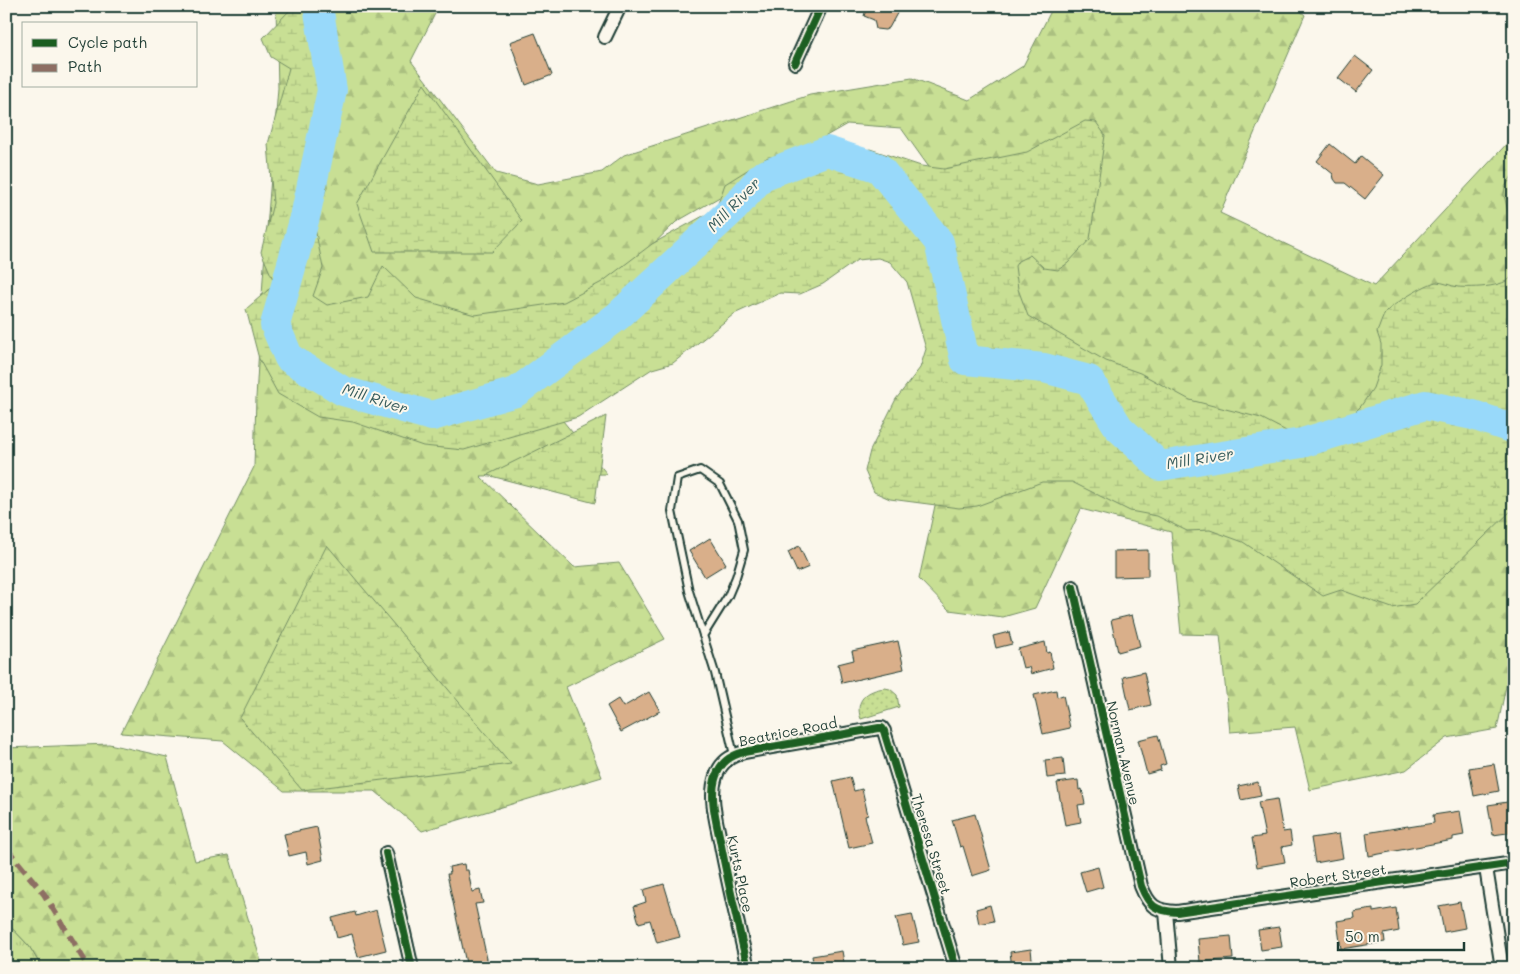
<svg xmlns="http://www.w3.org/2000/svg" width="1520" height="974" font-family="Mali,sans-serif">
	<defs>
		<pattern id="grass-dots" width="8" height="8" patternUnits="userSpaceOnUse" patternTransform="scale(1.25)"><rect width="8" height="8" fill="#c8df94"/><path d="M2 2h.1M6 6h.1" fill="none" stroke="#abc080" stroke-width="1.8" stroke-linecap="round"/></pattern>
		<pattern id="forest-firs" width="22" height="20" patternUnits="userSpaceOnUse" patternTransform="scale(1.25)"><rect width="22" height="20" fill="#c8df94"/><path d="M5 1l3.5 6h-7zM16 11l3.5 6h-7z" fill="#abc080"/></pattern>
		<pattern id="wetland-marsh" width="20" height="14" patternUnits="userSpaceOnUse" patternTransform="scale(1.25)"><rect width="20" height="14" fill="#c8df94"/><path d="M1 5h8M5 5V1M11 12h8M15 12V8" fill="none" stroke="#abc080"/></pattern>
		<pattern id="park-tufts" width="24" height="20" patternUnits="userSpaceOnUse" patternTransform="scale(1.25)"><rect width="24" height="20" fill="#c8df94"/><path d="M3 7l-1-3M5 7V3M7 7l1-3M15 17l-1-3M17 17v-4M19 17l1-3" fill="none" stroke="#abc080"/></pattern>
	</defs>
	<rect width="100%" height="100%" fill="#fbf7ec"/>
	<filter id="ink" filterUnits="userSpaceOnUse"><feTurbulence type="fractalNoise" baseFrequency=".02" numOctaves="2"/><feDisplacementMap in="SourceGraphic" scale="10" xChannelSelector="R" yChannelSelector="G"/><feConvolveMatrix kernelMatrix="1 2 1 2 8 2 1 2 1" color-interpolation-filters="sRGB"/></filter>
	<g filter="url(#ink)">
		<!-- grass -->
		<path fill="url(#grass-dots)" stroke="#748e64" d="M 885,688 L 890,689 L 897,695 L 899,707 L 861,719 C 854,700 867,690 885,688 Z"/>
		<!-- forest -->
		<g fill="url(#forest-firs)" stroke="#748e64">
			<polygon points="274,6 439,6 411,61 496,173 538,184 602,172 624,155 810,95 912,78 969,100 1023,66 1052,9 1072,6 1294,6 1305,15 1220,213 1374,286 1514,136 1514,648 1497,729 1447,738 1406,770 1310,790 1295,727 1230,732 1220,635 1181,634 1171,532 1081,509 1035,608 1003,617 949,610 919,579 953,423 973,229 901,128 847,124 676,222 560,335 553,409 607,474 480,476 574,567 619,563 665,639 566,687 602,777 422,831 375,791 284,791 223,741 121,733 254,467 256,398 263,279 278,88 276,8"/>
			<polygon points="109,744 167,757 195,861 229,855 263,968 42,968 29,946 6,922 6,748"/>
		</g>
		<!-- wetland -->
		<g fill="url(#wetland-marsh)" stroke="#748e64">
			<path d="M 287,6 L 318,6 L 337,54 L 338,105 L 326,156 L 327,187 L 314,223 L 323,268 L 313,296 L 327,305 L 368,297 L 383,266 L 416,298 L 475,315 L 564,302 L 602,282 L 652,244 L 716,209 L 725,184 L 768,157 L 844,155 L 870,149 L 921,166 L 944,169 L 1027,152 L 1085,121 L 1096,122 L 1105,135 L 1090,239 L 1068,263 L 1058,270 L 1044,268 L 1030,255 L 1018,261 L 1015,266 L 1018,289 L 1028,316 L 1106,361 L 1140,373 L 1190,400 L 1261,418 L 1294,435 L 1316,436 L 1332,430 L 1346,421 L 1361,406 L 1373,388 L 1381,365 L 1381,344 L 1377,332 C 1380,326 1382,317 1386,312 C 1393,304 1426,284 1436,282 C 1443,282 1451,286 1458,287 C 1472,288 1511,288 1514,272 L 1514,508 L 1415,604 L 1392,608 L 1341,590 L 1323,596 L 1243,542 L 1210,530 L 1187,531 L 1157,516 L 1130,511 L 1072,482 L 1042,482 L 977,506 L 959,508 L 890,499 L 874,492 L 865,471 L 870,451 L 896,399 L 920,368 L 926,349 L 907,282 L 890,262 L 878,258 L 857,260 L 823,284 L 800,294 L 780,293 L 734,314 L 673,363 L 652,369 L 578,417 L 464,450 L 423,446 L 353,422 L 318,417 L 278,394 L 259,359 L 246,309 L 275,284 L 261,252 L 273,203 L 268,144 L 289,68 L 271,57 L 263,38 L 289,11 Z"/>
			<polygon points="424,84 522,221 492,252 374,252 357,204"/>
			<polygon points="1514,173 1514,236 1504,195 1505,187"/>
			<polygon points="606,416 595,503 487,475"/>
			<polygon points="327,545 511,764 302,790 240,718"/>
		</g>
		<!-- park -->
		<polygon fill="url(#park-tufts)" stroke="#748e64" points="6,922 29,946 42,968 6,968"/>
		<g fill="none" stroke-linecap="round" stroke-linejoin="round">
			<!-- river -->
			<polyline stroke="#98d9fa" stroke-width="30" points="318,6 332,90 305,217 275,325 289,358 343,391 432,416 516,392 618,316 735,207 762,176 827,151 879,168 939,242 965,360 1044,368 1089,380 1119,428 1160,466 1302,443 1425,405 1473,415 1514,429"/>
		</g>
		<!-- building -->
		<g fill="#d9af8a" stroke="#1f3d34">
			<polygon points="867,6 901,6 889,28 885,30 876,29 874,20 864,16"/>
			<polygon points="535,33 552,75 526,85 510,42"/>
			<polygon points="1355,56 1373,70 1356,92 1338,78"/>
			<polygon points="1330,144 1355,164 1361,156 1384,175 1365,199 1345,183 1337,183 1334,179 1333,174 1317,161"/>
			<polygon points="710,538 726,564 705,577 689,551"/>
			<polygon points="799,546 809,567 797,572 788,552"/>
			<polygon points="1148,550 1148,576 1114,577 1114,551"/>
			<polygon points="1132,615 1140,646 1118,652 1111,620"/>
			<polygon points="1009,632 1012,644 996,648 993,636"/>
			<polygon points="898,641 904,669 842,683 838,664 854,660 852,651"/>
			<polygon points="1045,642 1047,653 1050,652 1053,668 1031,674 1029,667 1023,668 1018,649"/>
			<polygon points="1144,672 1151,705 1130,710 1123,677"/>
			<polygon points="1056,690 1057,697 1063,695 1070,728 1043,734 1034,695"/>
			<polygon points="649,692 660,711 621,732 607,706 618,699 623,707"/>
			<polygon points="1158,735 1166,764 1160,766 1161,770 1147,774 1138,740"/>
			<polygon points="1063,758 1065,776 1047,778 1045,760"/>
			<polygon points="1494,764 1499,791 1474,796 1469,768"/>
			<polygon points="850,777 854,791 862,789 868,815 865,816 872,843 849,848 833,781"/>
			<polygon points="1078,780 1079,790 1082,789 1085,804 1078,805 1081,822 1065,825 1057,783"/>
			<polygon points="1258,782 1261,796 1241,800 1238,786"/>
			<polygon points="1277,799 1283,832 1290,831 1292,845 1282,847 1285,862 1257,867 1252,838 1265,836 1258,802"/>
			<polygon points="1514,801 1514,832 1493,835 1488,805"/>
			<polygon points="1460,811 1464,835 1453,837 1453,840 1369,856 1366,833 1408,826 1408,827 1434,823 1433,815"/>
			<polygon points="975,814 991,870 972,876 963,846 960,847 952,820"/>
			<polygon points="317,827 323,860 308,864 306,852 289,856 284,834"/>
			<polygon points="1339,834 1343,858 1315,863 1311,838"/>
			<polygon points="464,864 465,870 468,870 472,892 480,890 483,903 475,904 489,968 467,968 447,874 450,874 449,867"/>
			<polygon points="1098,867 1103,887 1086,892 1080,872"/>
			<polygon points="664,884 680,937 657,943 650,920 639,923 634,906 646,902 643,890"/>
			<polygon points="1460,902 1465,928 1444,932 1439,906"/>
			<polygon points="990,905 994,921 979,924 976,909"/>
			<polygon points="1396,908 1399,931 1384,934 1385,942 1341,949 1337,921 1355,918 1354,912 1373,909 1373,912"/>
			<polygon points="376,910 386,950 358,957 352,934 337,938 332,918 355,912 356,916"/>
			<polygon points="912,914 919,942 903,945 896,917"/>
			<polygon points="1279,927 1282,947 1261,950 1258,930"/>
			<polygon points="1231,936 1233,959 1200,962 1198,939"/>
			<polygon points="1031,949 1033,968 1012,968 1010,952"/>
			<polygon points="842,951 845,968 814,968 812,956"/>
		</g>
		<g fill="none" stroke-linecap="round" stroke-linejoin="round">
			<!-- lane casing -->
			<g stroke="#1f3d34" stroke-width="10">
				<polyline id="lane" points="703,636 728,596 736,577 744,550 738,520 720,484 700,470 677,478 672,511 689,591 715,673 734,755"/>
			</g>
			<!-- street casing -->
			<g stroke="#1f3d34" stroke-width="16">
				<g id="street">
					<polyline points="605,37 620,6"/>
					<polyline points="795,63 821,6"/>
					<path d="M 1073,587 L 1141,886 C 1149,906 1155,911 1177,912 L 1514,863"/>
					<polyline points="386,853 412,968"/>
					<polyline points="1486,868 1502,968"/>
					<polyline points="1166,912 1171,968"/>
					<path d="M 748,968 C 738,925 728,883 720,840 C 716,820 709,796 716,776 C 721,762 730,756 744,752 L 879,728 L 882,728 L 884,731 L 956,968"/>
				</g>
			</g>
			<!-- lane -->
			<use href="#lane" stroke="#fbf7ec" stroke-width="6"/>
			<!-- street -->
			<use href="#street" stroke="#fbf7ec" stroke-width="12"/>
			<!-- quiet -->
			<polyline stroke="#8d6e63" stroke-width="6" stroke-dasharray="12 6" stroke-linecap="butt" points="6,848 44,894 89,968"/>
			<!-- cycleway casing -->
			<g stroke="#fbf7ec" stroke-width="11">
				<g id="cycleway">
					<polyline points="795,63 821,6"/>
					<path d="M 1073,587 L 1141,886 C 1149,906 1155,911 1177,912 L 1514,863"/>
					<polyline points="386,853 412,968"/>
					<path d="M 748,968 C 738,925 728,883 720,840 C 716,820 709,796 716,776 C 721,762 730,756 744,752 L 879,728 L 882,728 L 884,731 L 956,968"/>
				</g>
			</g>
			<!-- cycleway -->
			<use href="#cycleway" stroke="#1b5e20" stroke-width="8"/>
		</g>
	</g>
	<g text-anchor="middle" stroke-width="4" stroke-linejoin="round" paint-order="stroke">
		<!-- street labels -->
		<g font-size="14" fill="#1f3d34" stroke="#fbf7ec">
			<text transform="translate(788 732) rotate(-11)" y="5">Beatrice Road</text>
			<text transform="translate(1123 753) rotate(77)" y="5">Norman Avenue</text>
			<text transform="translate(931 844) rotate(73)" y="5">Theresa Street</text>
			<text transform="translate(740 874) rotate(78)" y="5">Kurts Place</text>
			<text transform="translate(1338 876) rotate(-8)" y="5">Robert Street</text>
		</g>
		<!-- water labels -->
		<g font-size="15" font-style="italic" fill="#375c5c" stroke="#fbf7ec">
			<text transform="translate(734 205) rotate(-46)" y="5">Mill River</text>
			<text transform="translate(375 399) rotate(18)" y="5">Mill River</text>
			<text transform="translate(1200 459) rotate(-9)" y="5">Mill River</text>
		</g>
	</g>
	<!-- margin -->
	<rect width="1520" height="974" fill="none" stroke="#fbf7ec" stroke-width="25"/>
	<rect x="12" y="12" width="1495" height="949" fill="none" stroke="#1f3d34" stroke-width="2" filter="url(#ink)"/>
	<!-- legend -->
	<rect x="22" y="22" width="175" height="65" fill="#fbf7ec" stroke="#a3ada2"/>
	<rect x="32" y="39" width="25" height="8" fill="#1b5e20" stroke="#a3ada2"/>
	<text x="68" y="48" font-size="15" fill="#1f3d34">Cycle path</text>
	<rect x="32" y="64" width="25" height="8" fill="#8d6e63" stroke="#a3ada2"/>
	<text x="68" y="72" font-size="15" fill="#1f3d34">Path</text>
	<!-- scale -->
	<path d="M1338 942v8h126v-8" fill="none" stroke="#1f3d34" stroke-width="2.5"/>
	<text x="1345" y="942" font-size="15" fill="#1f3d34" stroke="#fbf7ec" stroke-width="4" paint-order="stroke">50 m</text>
</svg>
